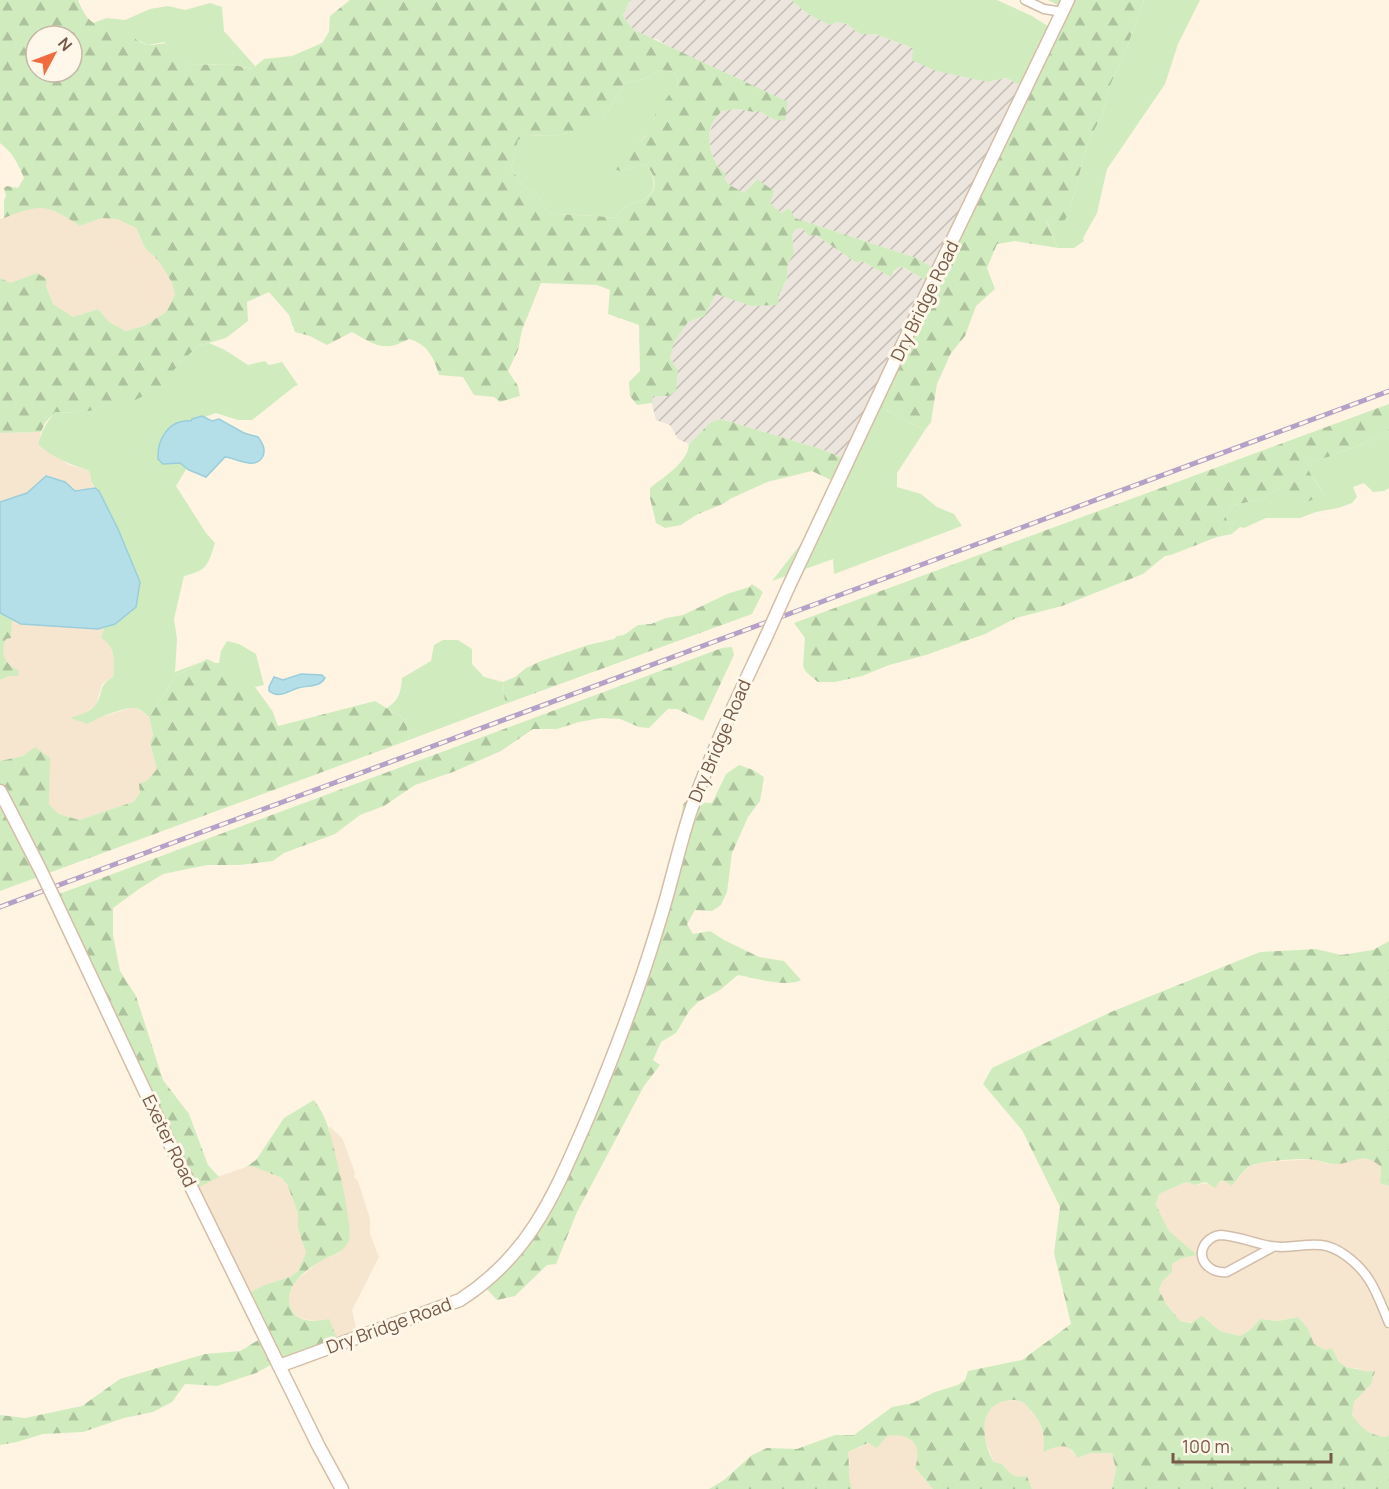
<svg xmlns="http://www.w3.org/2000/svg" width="1389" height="1489" font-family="Manrope,sans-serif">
	<defs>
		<pattern id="industrial-furrows" width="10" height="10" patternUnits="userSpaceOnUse" patternTransform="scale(1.5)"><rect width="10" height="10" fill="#ece5dd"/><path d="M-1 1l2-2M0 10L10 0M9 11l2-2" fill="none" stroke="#c4bdb5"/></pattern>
		<pattern id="forest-firs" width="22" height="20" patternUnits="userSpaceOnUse" patternTransform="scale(1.5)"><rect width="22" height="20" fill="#d0ecbf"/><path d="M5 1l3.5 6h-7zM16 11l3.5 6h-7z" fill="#adc29d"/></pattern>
	</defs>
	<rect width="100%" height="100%" fill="#fef4e1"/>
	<!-- residential -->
	<g fill="#f6e6cf">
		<polygon points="43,206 65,216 80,226 102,218 117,219 136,228 145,248 158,260 171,281 175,294 166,312 146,325 126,331 109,322 98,309 73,317 52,304 46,285 11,283 0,278 0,219 29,208"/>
		<polygon points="41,432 38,444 69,465 88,470 91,475 91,481 94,489 79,489 75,492 65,482 46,476 27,493 0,502 0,433"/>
		<polygon points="12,620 104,628 101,637 105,639 111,648 115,664 113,677 102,684 96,705 85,713 71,718 88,724 96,719 133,707 144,712 149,717 153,735 150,743 157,769 133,802 79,820 59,814 49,804 23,756 0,761 0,680 9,676 19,676 3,660 0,652 1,644 6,639 11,638"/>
		<polygon points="329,1126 342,1138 350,1159 355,1173 354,1177 358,1181 370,1219 370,1234 379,1257 352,1310 358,1335 339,1343 316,1321 299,1318 292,1311 288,1300 292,1284 320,1261 339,1253"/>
		<polygon points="1358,1158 1373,1159 1381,1167 1380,1183 1389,1186 1389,1435 1385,1437 1376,1436 1361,1428 1352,1415 1354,1402 1371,1384 1367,1372 1356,1368 1348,1368 1339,1362 1332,1348 1325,1350 1314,1344 1308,1330 1298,1317 1278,1321 1260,1319 1250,1330 1240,1336 1219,1331 1214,1325 1180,1321 1166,1304 1159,1290 1162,1282 1172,1272 1172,1264 1181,1258 1196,1255 1169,1231 1156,1205 1159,1194 1186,1182 1195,1185 1225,1181 1234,1182 1250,1166 1265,1162 1314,1159 1327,1164 1338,1164"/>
		<polygon points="252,1165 282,1178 288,1186 298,1214 298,1229 306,1253 298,1271 290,1277 264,1285 245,1295 194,1190 220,1176"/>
		<polygon points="1017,1400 1026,1404 1031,1412 1038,1417 1045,1442 1068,1446 1077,1458 1091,1453 1112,1453 1116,1470 1112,1489 1032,1489 1027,1476 1016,1478 1011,1475 1002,1464 994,1462 983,1435 987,1412 998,1402"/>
		<polygon points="899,1434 906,1436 916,1445 919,1455 915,1469 933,1489 852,1489 847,1477 850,1463 848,1452 887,1436"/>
	</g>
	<!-- industrial -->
	<g fill="url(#industrial-furrows)">
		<polygon points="630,0 791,0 808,14 847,24 860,34 875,34 913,48 988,82 1006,78 1025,87 935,269 916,258 795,218 785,212 781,213 770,203 756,179 744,194 728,184 712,155 709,137 713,121 722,111 738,109 753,112 759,111 773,119 779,119 657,39 649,38 634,30 623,16"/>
		<polygon points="803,228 816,235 857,263 862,261 891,276 900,266 928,282 845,459 821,449 721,419 711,422 689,444 678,439 670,425 656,420 651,400 653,396 668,396 678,370 670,358 673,342 688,322 704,316 716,293 751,306 778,304 779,294 787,279 788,263 794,253 792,235 796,229"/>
	</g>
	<!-- green -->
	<g fill="#d0ecbf">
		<polygon points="791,0 997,0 1032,16 1054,30 1025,87 1006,78 988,82 936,71 912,60 913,48 875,34 860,34 847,24 837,22 830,25 808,14"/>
		<polygon points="1144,0 1200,0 1178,44 1165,84 1107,169 1097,213 1083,238 1084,241 1074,248 1058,248 1046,219 1058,222 1069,212 1088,142 1103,113 1108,90 1127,47"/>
		<polygon points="210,3 222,7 224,31 255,66 253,69 229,64 193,65 184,61 164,42 148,45 129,36 102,28 93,23 107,18 125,20 150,9 168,6 185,10"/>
		<path d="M 661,70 L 673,72 L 678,80 L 677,85 L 651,132 L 635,144 L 621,171 L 645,164 C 655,175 659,191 643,200 C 637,203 629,203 625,207 C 621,210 618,215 615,218 L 598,216 L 554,214 L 547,211 L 539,196 L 523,186 L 511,168 L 518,139 L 527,135 L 555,136 L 573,132 L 580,133 L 604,117 L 625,83 L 645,79 Z"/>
		<path d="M 209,343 L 225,350 L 248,365 L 265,361 L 269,365 L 282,362 L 298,385 L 295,386 L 252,420 L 238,420 L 216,413 L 191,422 L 164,464 L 180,462 L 187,468 L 176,486 L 206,533 L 215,543 C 208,565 208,570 184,576 L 174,619 L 177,639 L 175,672 L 201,662 L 176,676 L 149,717 C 144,712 138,707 131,708 C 120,709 97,718 88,724 L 70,718 C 79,715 91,712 96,704 C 105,691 96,688 113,677 C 115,663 115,645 101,638 L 104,628 L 115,624 L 95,488 L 91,481 L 91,475 L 88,470 C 69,464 53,458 38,444 C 42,431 46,423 55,412 L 78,413 L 179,364 L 198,346 Z"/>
		<polygon points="875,404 925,430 897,473 897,487 921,494 937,507 954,514 962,526 834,574 833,559 772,581 817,523"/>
		<path d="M 1389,431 L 1389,488 L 1384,491 L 1373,492 L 1364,483 L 1353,487 L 1357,497 L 1352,503 L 1338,508 L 1316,512 L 1300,518 L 1266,518 L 1244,528 L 1240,527 L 1233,533 L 1225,516 L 1234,505 L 1262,499 L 1282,486 L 1324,495 C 1319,482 1308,475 1305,462 L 1328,457 L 1358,446 Z"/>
		<path d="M 443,640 L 458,640 L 472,649 L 472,664 L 484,677 L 503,682 L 505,704 L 409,740 L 406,720 L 387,708 C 399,700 401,692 402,678 L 431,661 L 434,645 Z"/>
		<polygon points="227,641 239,644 256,654 264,685 255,687 271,709 214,663 219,663 221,651"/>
	</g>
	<!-- forest -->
	<g fill="url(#forest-firs)" fill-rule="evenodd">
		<path d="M 0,0 L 78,0 C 90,31 102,25 129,35 C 135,38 143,45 150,45 C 158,45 164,42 173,44 L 184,61 L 193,65 L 229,64 L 252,69 L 264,59 L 292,56 L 322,43 L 329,32 L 330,16 L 350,0 L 630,0 L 623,16 L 634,30 L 788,102 L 785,121 L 773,119 L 759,111 L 753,112 L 738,109 L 722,111 C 719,114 715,118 713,122 C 705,137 711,164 726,174 L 724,177 L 728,184 L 744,193 L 757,179 L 774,191 L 770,203 L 781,213 L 789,208 L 795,218 L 916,258 L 935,269 L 1063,8 L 1048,0 L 1144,0 L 1127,47 L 1108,90 L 1103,113 L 1088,142 L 1069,212 L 1065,220 L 1058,222 L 1046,220 L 1058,248 L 1015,241 L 997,244 L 987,268 L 995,289 L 976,306 L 965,336 L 951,353 L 937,384 L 931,422 L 925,430 L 875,404 L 928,282 L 901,266 L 894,271 L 891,277 L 862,261 L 857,263 L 816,235 L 809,236 L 802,228 L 796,229 L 792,235 L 794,253 L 788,263 L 787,279 L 779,294 L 778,305 L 751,306 L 716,294 L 704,316 L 688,322 L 674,342 L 670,358 L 678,370 L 676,391 L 668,396 L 653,396 L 652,403 L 637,405 L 630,396 L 629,382 L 640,371 L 639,325 L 608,314 L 610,290 L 597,285 L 541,283 L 522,330 L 518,350 L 508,371 L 518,386 L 520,396 L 500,402 L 494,397 L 474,395 L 463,377 L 439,375 C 434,357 427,344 409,339 C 383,353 376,345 352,332 L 327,345 L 310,336 L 295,332 L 289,315 L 269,292 L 247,302 L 248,321 L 226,338 L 198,346 L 179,364 L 160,387 L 130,403 L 78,413 L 55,412 L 45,423 L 41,432 L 0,433 L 0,278 L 11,283 L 37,273 L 47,279 L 46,286 L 53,304 L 73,317 L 98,309 L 109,322 L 126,331 L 146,325 L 166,312 L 175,294 L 171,281 L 158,260 L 145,248 L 136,228 L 117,219 L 102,218 L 80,226 C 47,204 41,203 4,218 L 4,200 L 6,196 L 4,188 L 7,186 L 18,188 L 24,178 C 18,163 12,152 0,143 ZM 36,36 L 72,36 L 72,72 L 36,72 ZM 661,70 L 673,72 L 678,80 L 677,85 L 655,113 C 658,139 631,142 616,156 C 612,159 610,164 608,168 L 621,171 L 645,164 C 656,175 660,191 643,200 C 637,203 629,203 625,207 C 621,210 618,215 615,218 L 598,216 L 554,214 L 547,211 L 539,196 L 523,186 L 511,168 L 518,140 L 527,135 L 555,136 L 573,132 L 584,136 L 604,117 L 625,83 L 645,79 Z"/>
		<path d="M 1389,404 L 1389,431 L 1358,446 L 1328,457 L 1306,462 C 1308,475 1319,483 1324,495 L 1302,504 L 1282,486 L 1262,499 L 1234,505 L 1225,516 L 1233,533 L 1232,534 L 1217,537 L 1171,555 L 1165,556 L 1143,574 L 1062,606 L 1016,618 L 985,634 L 926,655 L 889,665 L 862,676 L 835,682 L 818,682 L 806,672 L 803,666 L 805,638 L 794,623 Z"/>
		<path d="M 721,419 L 821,449 L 845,459 L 837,483 L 812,471 L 767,482 L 730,499 L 725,503 L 696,515 L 681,525 L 665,528 L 656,523 L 650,498 L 650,488 C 663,477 688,463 689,444 L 711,422 Z"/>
		<polygon points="752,584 763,592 752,614 505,704 503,682 515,677 526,668 541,661 588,645 614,639 617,636 624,635 638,625 651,624 666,618 683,615 727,594 749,587"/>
		<path d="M 0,613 L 12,620 L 11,638 L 6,639 C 0,652 4,664 18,670 L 19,676 L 9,676 L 0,680 Z"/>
		<polygon points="732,647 734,655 703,721 677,709 668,709 649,728 639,727 620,719 601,718 579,722 557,729 533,729 501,751 453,772 415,785 384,806 360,815 335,834 284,853 273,861 240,865 207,865 163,874 139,889 113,908 113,935 120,971 136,996 163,1080 189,1114 208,1165 219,1177 194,1190 48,898 722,648"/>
		<polygon points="207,659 232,671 272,710 278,726 375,701 406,720 409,740 0,891 0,761 23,756 35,747 50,758 49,804 59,814 79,820 133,802 140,793 139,784 148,780 157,769 150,743 153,735 149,717 176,676"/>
		<path d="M 739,765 L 753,770 L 764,777 L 760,801 L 748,817 L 732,853 L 727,892 L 721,905 L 712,911 L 695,910 L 687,924 L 693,934 L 710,931 L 724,940 L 759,957 L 784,961 L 801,980 C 786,988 755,978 738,975 L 720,990 L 698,1002 L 689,1011 L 676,1033 L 661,1042 L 653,1060 L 660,1065 L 644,1086 L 577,1212 L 556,1264 L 547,1265 L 515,1296 L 497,1300 L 483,1285 L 544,1214 L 612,1061 L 677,843 L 683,805 L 685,802 L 712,803 L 726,774 Z"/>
		<path d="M 1389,941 L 1389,1186 L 1380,1183 L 1381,1167 C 1362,1149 1354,1165 1333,1164 C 1327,1164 1322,1161 1315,1160 C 1306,1157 1259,1161 1250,1166 C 1246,1168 1234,1182 1232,1186 L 1225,1181 L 1220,1181 L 1215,1188 L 1206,1182 L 1195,1185 L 1186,1182 L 1159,1194 L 1156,1205 L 1169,1231 L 1197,1255 L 1182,1258 L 1172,1264 L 1172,1272 L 1162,1282 L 1159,1290 L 1166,1304 L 1180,1321 L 1191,1323 L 1202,1316 L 1220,1331 L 1240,1336 L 1250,1330 L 1260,1319 L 1278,1321 L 1298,1317 L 1308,1329 L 1314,1344 L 1325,1350 L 1332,1348 L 1339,1362 L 1348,1368 C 1358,1368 1365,1373 1375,1371 L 1371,1384 L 1354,1402 L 1352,1415 C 1361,1428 1369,1435 1385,1437 L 1389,1435 L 1389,1489 L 1112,1489 L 1116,1470 L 1112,1453 L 1091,1453 L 1077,1458 C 1069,1441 1058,1446 1043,1452 C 1046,1438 1042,1423 1033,1413 C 1029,1410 1028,1406 1024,1403 C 1018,1399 1012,1400 1006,1401 C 977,1405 982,1444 994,1462 L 1002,1464 C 1011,1475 1014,1478 1027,1476 L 1032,1489 L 933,1489 L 915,1468 C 923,1445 911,1432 887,1436 L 877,1448 L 868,1443 L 848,1452 C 850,1466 847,1475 852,1489 L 709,1489 L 724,1480 L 752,1455 L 767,1448 L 797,1449 L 835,1435 L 854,1435 L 892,1407 L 913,1403 L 935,1392 L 958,1385 L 965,1380 L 968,1371 L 1022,1360 L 1071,1324 L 1054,1253 L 1060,1207 L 1022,1130 L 983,1084 L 992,1068 L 1111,1012 L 1260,952 L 1316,949 L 1341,955 L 1373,950 Z"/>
		<path d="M 314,1100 C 319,1107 324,1115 327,1124 C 333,1140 354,1227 349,1240 C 345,1253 331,1255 321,1261 C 305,1270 284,1287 290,1306 C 292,1312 296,1317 302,1319 C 312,1322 319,1321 329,1319 L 339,1343 L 273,1364 L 256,1373 L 217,1386 L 185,1384 L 172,1402 L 153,1412 L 124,1418 L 83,1432 L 43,1434 L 17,1442 L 0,1445 L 0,1415 L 25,1418 L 82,1406 L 120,1379 L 205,1354 L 240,1351 L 260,1339 L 245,1295 L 264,1285 L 290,1277 L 298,1271 L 306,1253 L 298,1229 L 298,1214 L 288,1186 L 282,1178 L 252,1166 L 246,1167 L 256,1160 L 284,1118 Z"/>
	</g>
	<!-- water -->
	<g fill="#b5dfe8" stroke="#9acedb" stroke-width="1.5">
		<path d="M 202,416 L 212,421 L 219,419 L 244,433 L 258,437 C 262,442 266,449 263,456 C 256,471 236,458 225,457 L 206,477 L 189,470 L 180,463 L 163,464 L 158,459 C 157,439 169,419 191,421 L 192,419 Z"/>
		<polygon points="46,476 65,482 75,491 95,488 99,491 118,529 140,582 136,607 115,624 98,629 21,624 0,613 0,502 27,493"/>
		<path d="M 301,674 L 322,675 L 325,678 C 319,688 308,685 298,688 C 288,691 279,699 269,691 L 269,687 L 274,677 L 283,680 Z"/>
	</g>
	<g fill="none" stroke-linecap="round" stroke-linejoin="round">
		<!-- street casing -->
		<g stroke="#d1bdaa" stroke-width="11">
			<g id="street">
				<polyline points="1025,0 1044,9 1063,12"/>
				<path d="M 1273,1247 L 1227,1272 C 1211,1274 1195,1260 1205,1244 C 1209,1239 1214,1235 1221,1235 C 1237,1236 1254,1243 1270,1246 C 1298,1251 1317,1235 1345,1255 C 1372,1274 1377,1295 1389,1323"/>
			</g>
		</g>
		<!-- secondary casing -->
		<g stroke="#d5bda7" stroke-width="15">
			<g id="secondary">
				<polyline points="788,588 924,299 1068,0"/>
				<polyline points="0,791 40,869"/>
				<polyline points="53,896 167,1138 318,1445 342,1489"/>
				<path d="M 279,1366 L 460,1300 C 530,1255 554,1195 586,1122 C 613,1058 638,993 658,926 C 670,889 678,850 690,813 C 711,752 739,695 766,637"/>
			</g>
		</g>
		<!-- street -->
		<use href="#street" stroke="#fff" stroke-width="8"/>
		<!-- secondary -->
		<use href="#secondary" stroke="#fff" stroke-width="12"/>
		<!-- rail casing -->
		<g stroke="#b6a0c7" stroke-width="5">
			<polyline id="rail" points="0,907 1389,391"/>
		</g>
		<!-- rail -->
		<use href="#rail" stroke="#fff7e9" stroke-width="3" stroke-dasharray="9" stroke-linecap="butt"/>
		<!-- secondary-bridge casing -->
		<g stroke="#d5bda7" stroke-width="15" stroke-linecap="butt">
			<g id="secondary-bridge">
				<polyline points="766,637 788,588"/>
				<polyline points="40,869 53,896"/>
			</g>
		</g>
		<!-- secondary-bridge -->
		<use href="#secondary-bridge" stroke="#fff" stroke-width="12"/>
	</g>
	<g text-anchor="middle" stroke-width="6" stroke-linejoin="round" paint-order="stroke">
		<!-- street labels -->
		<g font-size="18" fill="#765946" stroke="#fff7e9">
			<text transform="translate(925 301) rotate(-64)" y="6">Dry Bridge Road</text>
			<text transform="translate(720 741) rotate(-67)" y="6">Dry Bridge Road</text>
			<text transform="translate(169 1141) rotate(64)" y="6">Exeter Road</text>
			<text transform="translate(389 1326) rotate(-20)" y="6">Dry Bridge Road</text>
		</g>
	</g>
	<!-- north arrow -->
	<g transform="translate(54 54) rotate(49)"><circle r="28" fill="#fff7e9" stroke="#c8b8a8" stroke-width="1.5"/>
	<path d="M0-4.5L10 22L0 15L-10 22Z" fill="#f06c3e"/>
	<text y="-9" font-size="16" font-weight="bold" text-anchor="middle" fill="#765946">N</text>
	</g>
	<!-- scale -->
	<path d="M1173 1453v9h158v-9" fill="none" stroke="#765946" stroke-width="3"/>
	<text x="1182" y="1453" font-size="18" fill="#765946" stroke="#fff7e9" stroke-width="4.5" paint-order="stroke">100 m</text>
</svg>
